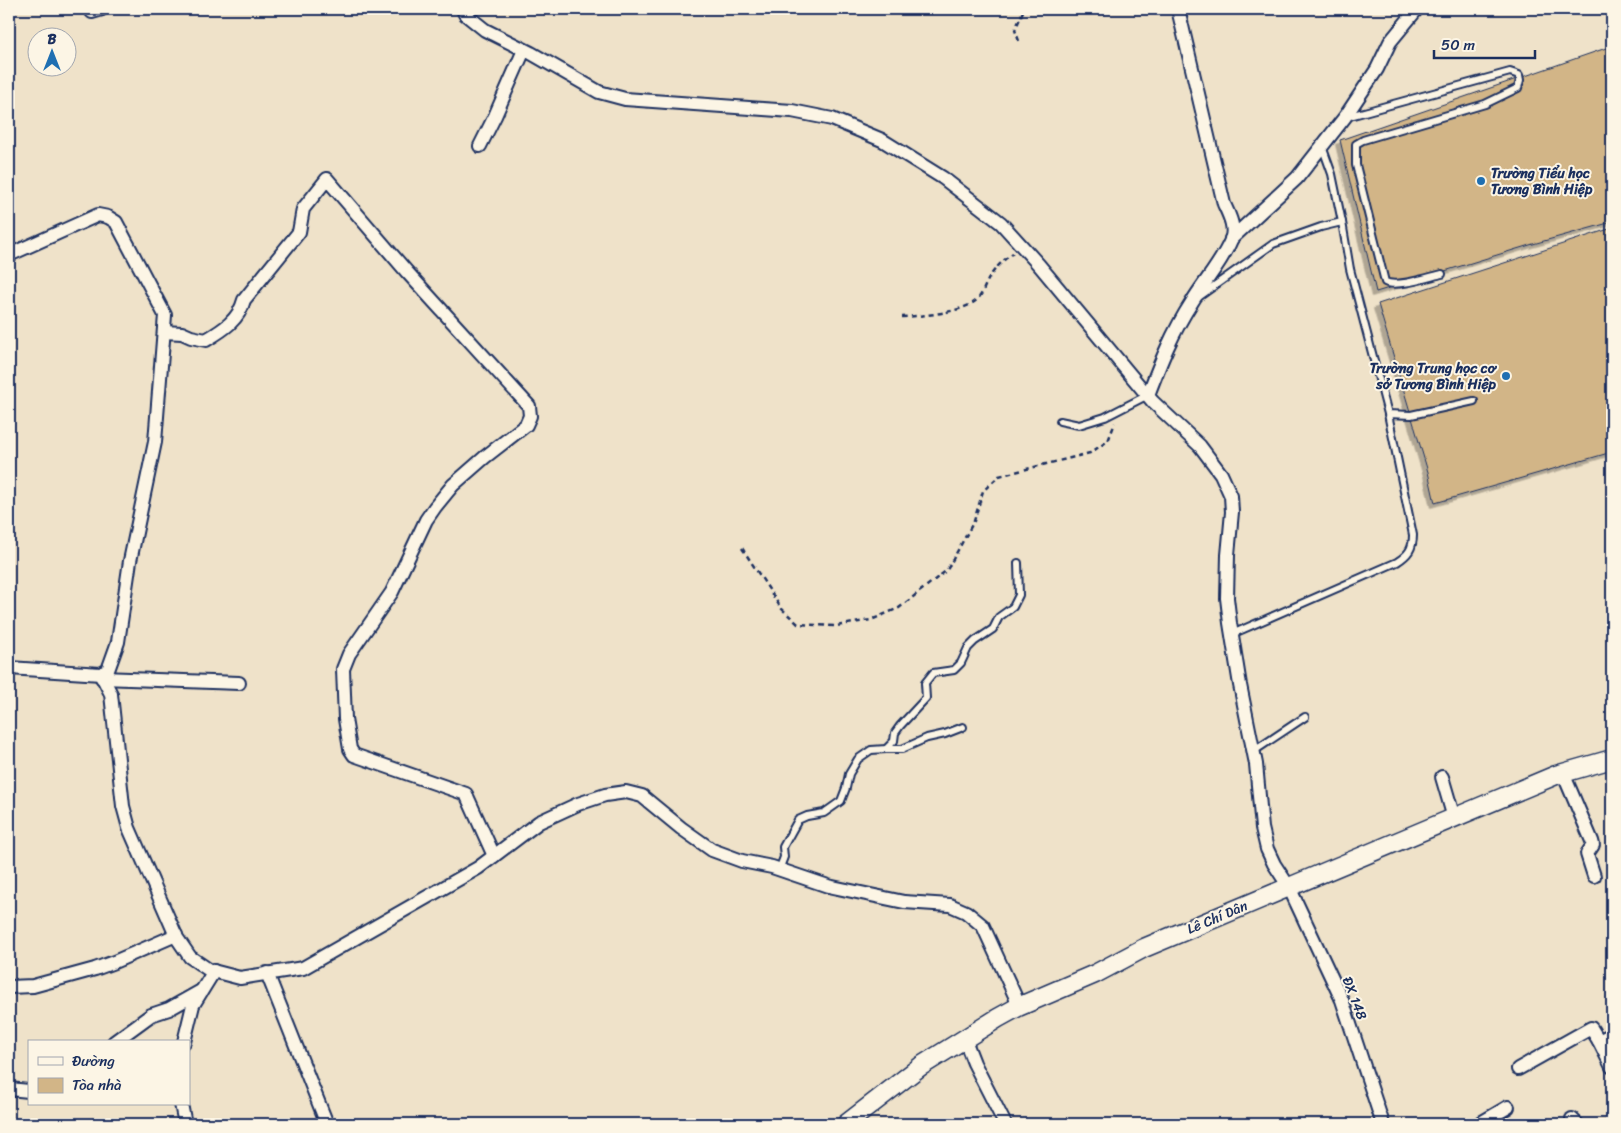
<svg xmlns="http://www.w3.org/2000/svg" width="1621" height="1133" font-family="Sriracha,sans-serif">
	<defs>
		<filter id="shadow"><feDropShadow dx="-4.5" dy="4.5" stdDeviation="0" flood-color="#0004"/></filter>
	</defs>
	<rect width="100%" height="100%" fill="#efe2c9"/>
	<filter id="ink" filterUnits="userSpaceOnUse"><feTurbulence type="fractalNoise" baseFrequency=".02" numOctaves="2"/><feDisplacementMap in="SourceGraphic" scale="10" xChannelSelector="R" yChannelSelector="G"/><feConvolveMatrix kernelMatrix="1 2 1 2 8 2 1 2 1" color-interpolation-filters="sRGB"/></filter>
	<g filter="url(#ink)">
		<!-- building -->
		<g fill="#d2b587" stroke="#1b2f5e" filter="url(#shadow)">
			<polygon points="1612,46 1612,222 1533,244 1376,292 1340,140"/>
			<polygon points="1612,228 1612,452 1435,503 1428,472 1378,304"/>
		</g>
		<g fill="none" stroke-linecap="round" stroke-linejoin="round">
			<!-- lane casing -->
			<g stroke="#1b2f5e" stroke-width="10">
				<g id="lane">
					<path d="M 1346,117 L 1510,72 L 1519,75 L 1520,80 L 1518,88 L 1485,104 L 1363,140 L 1356,144 L 1356,165 L 1385,282 C 1397,288 1429,277 1442,274"/>
					<polyline points="1322,146 1332,174 1342,222"/>
					<polyline points="1200,296 1273,244 1321,227 1342,222 1350,269 1388,414 1411,415 1474,401"/>
					<polyline points="1060,421 1079,425 1105,417 1148,395"/>
					<path d="M 1232,634 L 1397,562 C 1408,555 1413,549 1413,535 L 1388,414"/>
					<polyline points="886,749 902,749 927,738 945,734 963,727"/>
					<polyline points="1254,751 1305,717"/>
					<polyline points="779,870 784,857 783,847 798,820 807,816 824,813 841,801 846,788 849,774 858,759 871,750 886,749 894,741 895,733 900,726 926,698 925,683 933,673 954,670 961,663 968,648 975,641 993,629 999,617 1013,607 1019,595 1018,563"/>
				</g>
			</g>
			<!-- street casing -->
			<g stroke="#1b2f5e" stroke-width="16">
				<g id="street">
					<polyline points="463,9 465,14 485,30 531,53 599,92 625,99 792,111 832,119 882,140 943,178 1001,223 1039,265 1153,402 1200,446 1221,474 1231,496 1232,512 1228,555 1227,598 1230,623 1240,685 1256,764 1262,828 1267,849 1274,864 1289,887 1342,1000 1383,1124"/>
					<polyline points="92,12 102,9"/>
					<polyline points="480,146 495,116 524,50"/>
					<polyline points="1231,239 1297,178 1345,117 1377,69 1390,42 1417,9"/>
					<polyline points="9,255 98,215 108,217 116,222 165,315 155,442 130,561 118,642 108,670 101,674"/>
					<path d="M 164,332 L 182,333 L 191,337 L 206,340 C 223,330 239,320 244,300 L 299,232 L 303,209 L 327,179 L 407,272 L 529,406 L 530,416 L 526,425 L 485,457 L 453,485 L 435,507 L 426,520 L 392,592 L 349,654 L 343,669 L 345,719 L 350,749 L 354,755 L 466,794 L 494,856"/>
					<path d="M 1148,395 C 1161,361 1172,333 1192,302 C 1204,282 1222,262 1231,240 C 1236,228 1229,215 1224,204 L 1178,9"/>
					<polyline points="9,668 101,674 111,694 123,806 129,828 177,938 190,957 209,970 240,978 303,968 478,868 539,822 578,804 605,795 626,792 642,796 681,828 712,850 742,861 772,867 828,886 904,902 950,905 966,912 983,926 1015,996 1018,1007"/>
					<polyline points="102,678 239,683"/>
					<polyline points="1563,773 1592,841 1593,845 1587,854 1594,876"/>
					<polyline points="1442,777 1454,818"/>
					<polyline points="267,973 327,1124"/>
					<polyline points="9,987 33,986 95,969 114,962 176,935"/>
					<polyline points="1612,1034 1599,1041 1612,1067"/>
					<polyline points="965,1040 974,1063 1005,1124"/>
					<polyline points="114,1042 151,1015 169,1009 201,991"/>
					<polyline points="184,1042 193,1005 214,971"/>
					<polyline points="1518,1069 1591,1028 1599,1041"/>
					<polyline points="9,1089 29,1091"/>
					<polyline points="181,1104 185,1124"/>
					<polyline points="1572,1119 1577,1124"/>
					<polyline points="1479,1124 1508,1107"/>
				</g>
			</g>
			<!-- secondary casing -->
			<g stroke="#1b2f5e" stroke-width="21">
				<polyline id="secondary" points="846,1124 921,1066 998,1018 1018,1007 1095,974 1144,948 1556,775 1612,759"/>
			</g>
			<!-- path -->
			<g stroke="#1b2f5e" stroke-width="2.5" stroke-dasharray="5 4" stroke-linecap="butt">
				<polyline points="1019,41 1015,30 1024,9"/>
				<path d="M 902,317 C 920,316 970,313 980,296 C 983,292 984,287 987,282 C 992,271 1002,261 1013,253"/>
				<polyline points="742,548 781,608 798,624 836,626 871,620 899,608 947,570 974,521 983,491 999,476 1090,453 1108,441 1115,423"/>
			</g>
			<!-- lane -->
			<use href="#lane" stroke="#fcf5e5" stroke-width="6"/>
			<!-- street -->
			<use href="#street" stroke="#fcf5e5" stroke-width="12"/>
			<!-- secondary -->
			<use href="#secondary" stroke="#fcf5e5" stroke-width="18"/>
		</g>
	</g>
	<!-- markers -->
	<g fill="#1f6fb2" stroke="#fcf5e5" stroke-width="2">
		<circle cx="1481" cy="181" r="5"/>
		<circle cx="1506" cy="376" r="5"/>
	</g>
	<g text-anchor="middle" stroke-width="4" stroke-linejoin="round" paint-order="stroke">
		<!-- poi labels -->
		<g font-size="14" font-weight="bold" fill="#1b2f5e" stroke="#fcf5e5" text-anchor="start">
			<text x="1491" y="178">Trường Tiểu học<tspan x="1491" dy="16">Tương Bình Hiệp</tspan></text>
			<text x="1496" y="373" text-anchor="end">Trường Trung học cơ<tspan x="1496" dy="16">sở Tương Bình Hiệp</tspan></text>
		</g>
		<!-- street labels -->
		<g font-size="14" fill="#1b2f5e" stroke="#fcf5e5">
			<text transform="translate(1217 917) rotate(-23)" y="5">Lê Chí Dân</text>
			<text transform="translate(1355 998) rotate(69)" y="5">ĐX 148</text>
		</g>
	</g>
	<!-- margin -->
	<rect width="1621" height="1133" fill="none" stroke="#fcf5e5" stroke-width="30"/>
	<rect x="15" y="15" width="1591" height="1103" fill="none" stroke="#1b2f5e" stroke-width="2" filter="url(#ink)"/>
	<!-- legend -->
	<rect x="28" y="1040" width="162" height="65" fill="#fcf5e5" stroke="#a2a6af"/>
	<rect x="38" y="1057" width="25" height="8" fill="#fcf5e5" stroke="#a2a6af"/>
	<text x="72" y="1066" font-size="15" fill="#1b2f5e">Đường</text>
	<rect x="38" y="1078" width="25" height="15" fill="#d2b587" stroke="#a2a6af"/>
	<text x="72" y="1090" font-size="15" fill="#1b2f5e">Tòa nhà</text>
	<!-- north arrow -->
	<g transform="translate(52 52)"><circle r="24" fill="#fcf5e5" stroke="#a2a6af"/>
	<path d="M0-4L9 19L0 12L-9 19Z" fill="#1f6fb2"/>
	<text y="-8" font-size="14" font-weight="bold" text-anchor="middle" fill="#1b2f5e">B</text>
	</g>
	<!-- scale -->
	<path d="M1434 50v8h101v-8" fill="none" stroke="#1b2f5e" stroke-width="2.5"/>
	<text x="1441" y="50" font-size="15" fill="#1b2f5e" stroke="#fcf5e5" stroke-width="4" paint-order="stroke">50 m</text>
</svg>
